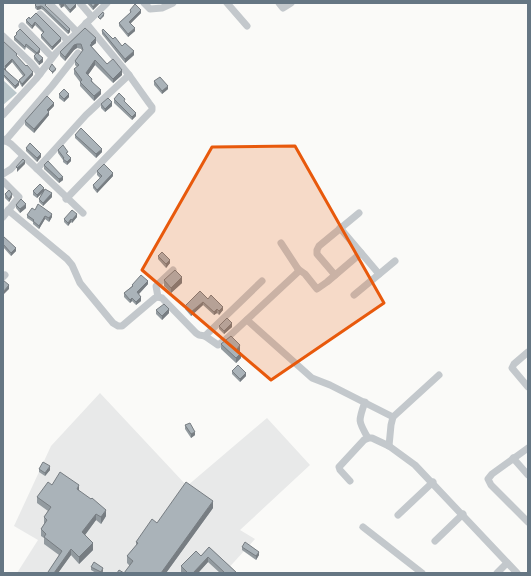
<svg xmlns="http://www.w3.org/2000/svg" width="531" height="576" font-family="Mulish,sans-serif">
	<rect width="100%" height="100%" fill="#fafaf8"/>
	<!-- built -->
	<polygon fill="#e8e9e9" points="100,393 187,486 267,418 310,465 240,530 255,539 224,573 17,573 38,540 14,526 51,446"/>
	<!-- water -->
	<polygon fill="#bbc7cb" points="3,80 17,93 3,105"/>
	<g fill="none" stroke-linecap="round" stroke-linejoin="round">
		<!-- street -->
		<g stroke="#c3c8cc" stroke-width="7">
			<polyline points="49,3 77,32"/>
			<polyline points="80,3 92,17"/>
			<polyline points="144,3 150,9 162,8 173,3"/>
			<polyline points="227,3 247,26"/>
			<polyline points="279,3 283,8 291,3"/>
			<polyline points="40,14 68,41"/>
			<polyline points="22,26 52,57"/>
			<polyline points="3,36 31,63 40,74"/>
			<polyline points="3,115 36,79 56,53 107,3"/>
			<polyline points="3,139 11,144 83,213"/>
			<polyline points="5,141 52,86 78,53"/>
			<polyline points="37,169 86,115 129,75"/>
			<polyline points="3,174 11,169 23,156"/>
			<polyline points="3,181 19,197 3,217"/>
			<polyline points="66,199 152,110 152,107 149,103 129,75 86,23"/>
			<polyline points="8,210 67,259 72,265 80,283 113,323 118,326 122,326 155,298 158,297 162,298 196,333 199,335 205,336 218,345 224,341 298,272 298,269 281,243"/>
			<polyline points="340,228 379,274"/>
			<polyline points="298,269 305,274 317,289 327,282 361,253"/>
			<polyline points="335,275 317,254 317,250 319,246 359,213"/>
			<polyline points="3,277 5,275"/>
			<polyline points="354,295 395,261"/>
			<polyline points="158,297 156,286 173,270"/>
			<polyline points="247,320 312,378 330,385 393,417"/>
			<polyline points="205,336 262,281"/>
			<polyline points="528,352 514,364 512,368 528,387"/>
			<path d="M 365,402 C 358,421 358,421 368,438"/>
			<polyline points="389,446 391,425 393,417 439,375"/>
			<polyline points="528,448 492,474 488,479 491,485 528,522"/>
			<polyline points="513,458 528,475"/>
			<polyline points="350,481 340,470 339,467 364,440 368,438 372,438 389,446 415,465 517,573"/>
			<polyline points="398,515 433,482"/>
			<polyline points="363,527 422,573"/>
			<polyline points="435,541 463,514"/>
			<polyline points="497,573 507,563"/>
		</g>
	</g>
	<!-- wall -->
	<g fill="#929a9f">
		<polygon points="58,3 76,3 76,7 70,13 64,6 61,8"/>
		<polygon points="87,3 100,3 93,10"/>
		<polygon points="35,5 46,6 70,32 68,34 43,10 41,9 37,10 35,8"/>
		<polygon points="130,10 141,13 130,24 135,31 128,37 119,26 119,23 130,13"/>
		<polygon points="29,17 61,41 52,50 41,38 41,35 43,33 35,25 32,29 26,23 26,20"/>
		<polygon points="85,28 96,43 92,46 92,47 107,64 122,75 113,83 95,65 88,75 101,94 94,101 80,86 80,82 74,74 74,69 77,67 75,65 75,61 82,51 81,49 77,48 74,50 65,61 60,56 60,52"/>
		<polygon points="102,31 113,39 122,46 134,55 125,63 102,34"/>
		<polygon points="16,33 40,52 38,54 43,62 39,65 34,59 34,56 35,54 26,47 25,50 14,40 14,37 16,36"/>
		<polygon points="3,41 33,75 22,87 19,82 19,80 23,76 12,62 6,68 6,70 19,85 15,89 3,76"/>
		<polygon points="154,81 168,89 162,94 154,85"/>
		<polygon points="59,94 69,97 64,102 59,98"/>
		<polygon points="114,99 125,102 136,116 132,120 114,103"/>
		<polygon points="101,104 112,106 105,112 101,108"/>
		<polygon points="54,106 49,111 49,115 34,133 25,125 25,121"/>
		<polygon points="75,135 102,152 96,158 75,138"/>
		<polygon points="26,148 41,157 37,162 26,151"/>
		<polygon points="58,150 68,155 71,161 67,165 63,162 63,160 58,153"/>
		<polygon points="44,165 63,180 59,183 44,169"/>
		<polygon points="97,171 113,176 97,193 93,188 93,185 100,178 97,175"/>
		<polygon points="44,190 52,197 43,206 39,202 39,199 42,193 37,198 33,195 33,191"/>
		<polygon points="5,194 12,197 9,202 5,198"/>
		<polygon points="16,205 26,208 20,213 16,208"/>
		<polygon points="35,210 52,217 49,222 45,219 39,229 33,224 33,222 27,218 27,215"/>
		<polygon points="77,217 72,223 71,222 68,226 64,222 64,219"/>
		<polygon points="3,236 16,251 11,256 3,247"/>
		<polygon points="158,256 170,263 166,268 158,259"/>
		<polygon points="164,280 182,283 171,293 164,286"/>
		<polygon points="148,284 139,294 141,301 136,305 132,301 130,303 124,297 124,293 132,286 132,285"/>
		<polygon points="208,299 223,310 219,315 217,313 214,315 203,305 191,316 185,309 185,306"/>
		<polygon points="156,310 169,313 162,320 156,314"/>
		<polygon points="219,326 232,327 224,334 219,329"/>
		<polygon points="221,344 240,351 239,352 241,358 236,363 221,349"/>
		<polygon points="232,371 246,376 240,382 232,374"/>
		<polygon points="185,425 195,435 191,438 185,429"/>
		<polygon points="39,469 50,470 45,476 39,472"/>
		<polygon points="52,485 79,491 106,516 101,524 96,520 85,535 93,550 79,564 71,555 58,573 48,573 59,555 44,544 44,538 41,536 41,529 44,524 44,517 48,511 37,503 37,497"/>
		<polygon points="213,508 166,573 124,573 130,566 127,563 127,556 136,546 136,542 157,523"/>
		<polygon points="209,547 237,573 220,573 208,562 198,573 182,573 181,572 181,566 201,556"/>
		<polygon points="242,547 259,555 256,560 242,550"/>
		<polygon points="91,567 103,571 102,573 96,573 91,570"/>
	</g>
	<!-- shaded-wall -->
	<g fill="#777d82">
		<polygon points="64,3 64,6 61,8 61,5"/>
		<polygon points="96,3 100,3 93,10 93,7"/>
		<polygon points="76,4 76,7 70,13 70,10"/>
		<polygon points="41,6 41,9 37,10 37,7"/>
		<polygon points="141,10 141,13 129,25 129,22"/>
		<polygon points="104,14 104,16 100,20 100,19"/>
		<polygon points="35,22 35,25 32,29 32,26"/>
		<polygon points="135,28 135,31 128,37 128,34"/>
		<polygon points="70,29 70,32 68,34 68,31"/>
		<polygon points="61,38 61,41 52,50 52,47"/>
		<polygon points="96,38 96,43 92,46 92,48 90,50 91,43"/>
		<polygon points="77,44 77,48 74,50 65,61 65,57 74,45"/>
		<polygon points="40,49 40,52 37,56 37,53"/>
		<polygon points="134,51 134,55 125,63 125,59"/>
		<polygon points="43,58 43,62 39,65 39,62"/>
		<polygon points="12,59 12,62 6,68 6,70 4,72 5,66"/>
		<polygon points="95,60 95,65 86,78 86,73"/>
		<polygon points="56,69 56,70 52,74 52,72"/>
		<polygon points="122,70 122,75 113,83 113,79"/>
		<polygon points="33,72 33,75 22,87 22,84"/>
		<polygon points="19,82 19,85 15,89 15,86"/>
		<polygon points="168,86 168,89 162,94 162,91"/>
		<polygon points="101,90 101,94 94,101 94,96"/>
		<polygon points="69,94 69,97 64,102 64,99"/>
		<polygon points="112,102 112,106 105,112 105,109"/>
		<polygon points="54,103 54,106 47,113 47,110"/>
		<polygon points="49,112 49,115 34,133 34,129"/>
		<polygon points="136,113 136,116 132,120 132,117"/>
		<polygon points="102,149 102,152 96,158 96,154"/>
		<polygon points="41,154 41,157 37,162 37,158"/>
		<polygon points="71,158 71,161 67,165 67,162"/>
		<polygon points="25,161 25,164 17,172 17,168"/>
		<polygon points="113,173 113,176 97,193 97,190"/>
		<polygon points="63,177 63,180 59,183 59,179"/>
		<polygon points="44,188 44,191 37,198 37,195"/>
		<polygon points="52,193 52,197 43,206 43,203"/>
		<polygon points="12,194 12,197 9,202 9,199"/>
		<polygon points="26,204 26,208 20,213 20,209"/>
		<polygon points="52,214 52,217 49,222 49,218"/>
		<polygon points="77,214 77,217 72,223 72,220"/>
		<polygon points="45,216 45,219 39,229 39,226"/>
		<polygon points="71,219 71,222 68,226 68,223"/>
		<polygon points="16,248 16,251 11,256 11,253"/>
		<polygon points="170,260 170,263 166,268 166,264"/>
		<polygon points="182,277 182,283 171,293 171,288"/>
		<polygon points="148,281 148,284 137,296 137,292"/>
		<polygon points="9,285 9,289 3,295 3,292"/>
		<polygon points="141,297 141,301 136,305 136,302"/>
		<polygon points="132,298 132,301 130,303 130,300"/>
		<polygon points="203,302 203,305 191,316 191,312"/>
		<polygon points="223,307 223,310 219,315 219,311"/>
		<polygon points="169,309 169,313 162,320 162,316"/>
		<polygon points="217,309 217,313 214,315 214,312"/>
		<polygon points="232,323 232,327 224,334 224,331"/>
		<polygon points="240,345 240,351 237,354 237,349"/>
		<polygon points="241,353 241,358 236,363 236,358"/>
		<polygon points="246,373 246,376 240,382 240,379"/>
		<polygon points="195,432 195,435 191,438 191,434"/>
		<polygon points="50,466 50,470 45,476 45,473"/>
		<polygon points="79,485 79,492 77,489"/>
		<polygon points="213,501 213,508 166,573 161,573"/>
		<polygon points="106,510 106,516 101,524 101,517"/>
		<polygon points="96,514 96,520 82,539 82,532"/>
		<polygon points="93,543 93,550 79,564 79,557"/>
		<polygon points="71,549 71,555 58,573 54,573"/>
		<polygon points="259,552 259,555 256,560 256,556"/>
		<polygon points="208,557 208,562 198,573 193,573"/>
		<polygon points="103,568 103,571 102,573 101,573"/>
	</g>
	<!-- building -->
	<g fill="#aab3b9" stroke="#777d82">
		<polygon points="37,3 45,3 46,4 45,5 70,29 68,31 43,7 41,6 37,7 35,5"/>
		<polygon points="60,3 76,3 76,4 70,10 64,3 61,5"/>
		<polygon points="90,3 96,3 93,7"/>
		<polygon points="135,4 141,10 129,22 135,28 128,34 119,23 131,12 130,10"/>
		<polygon points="103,12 104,14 100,19 98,17"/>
		<polygon points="36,13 61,38 52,47 41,35 44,32 37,24 35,22 32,26 26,20 29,17 30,19"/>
		<polygon points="85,28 96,38 91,43 92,44 90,45 107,64 113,59 122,70 113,79 95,60 86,73 92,79 91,81 101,90 94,96 80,82 82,80 74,69 79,65 75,61 83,50 81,44 77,44 74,45 65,57 60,52"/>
		<polygon points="20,29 40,49 37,53 26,44 25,47 14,37 17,34 16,33"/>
		<polygon points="103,29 113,39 115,37 122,46 125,43 134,51 125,59 102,31"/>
		<polygon points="3,41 17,54 16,55 26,66 27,65 33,72 22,84 19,80 25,75 12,59 5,66 6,68 4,69 19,82 15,86 3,74"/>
		<polygon points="37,53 43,58 39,62 34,56"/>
		<polygon points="52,64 56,69 52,72 49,69"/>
		<polygon points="160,77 168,86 162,91 154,81"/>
		<polygon points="64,89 69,94 64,99 59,94"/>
		<polygon points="119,93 125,99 124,101 136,113 132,117 114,99"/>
		<polygon points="47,96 54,103 47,110 49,112 34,129 25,121"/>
		<polygon points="108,98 112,102 105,109 101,104"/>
		<polygon points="81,128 102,149 96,154 75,135"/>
		<polygon points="30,143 41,154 37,158 26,148"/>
		<polygon points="63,145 68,152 66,153 71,158 67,162 63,159 64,158 58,150"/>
		<polygon points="23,159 25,161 17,168 16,167"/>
		<polygon points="48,161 63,177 59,179 44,165"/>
		<polygon points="104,164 113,173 97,190 93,185 102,176 97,171"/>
		<polygon points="40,184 44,188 37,195 33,191"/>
		<polygon points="45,189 52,193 43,203 39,199"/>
		<polygon points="9,190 12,194 9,199 5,194"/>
		<polygon points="21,199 26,204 20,209 16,205"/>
		<polygon points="38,204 52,214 49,218 45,216 39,226 33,221 34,220 27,215 32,208 35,210"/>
		<polygon points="72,210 77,214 72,220 71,219 68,223 64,219"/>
		<polygon points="3,236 16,248 11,253 3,244"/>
		<polygon points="162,252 170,260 166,264 158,256"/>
		<polygon points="175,270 182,277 171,288 164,280"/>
		<polygon points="141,275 148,281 137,292 141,297 136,302 132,298 130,300 124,293 133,286 132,285"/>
		<polygon points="3,280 9,285 3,292"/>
		<polygon points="200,291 208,299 211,295 223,307 219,311 217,309 214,312 203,302 191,312 185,306"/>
		<polygon points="164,304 169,309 162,316 156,310"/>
		<polygon points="227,318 232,323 224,331 219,326"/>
		<polygon points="231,336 240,345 237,349 241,353 236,358 221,344"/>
		<polygon points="238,365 246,373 240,379 232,371"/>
		<polygon points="190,423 195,432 191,434 185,425"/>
		<polygon points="43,462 50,466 45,473 39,469"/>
		<polygon points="60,472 79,485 77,489 91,499 92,498 106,510 101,517 96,514 82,532 93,543 79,557 71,549 54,573 49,573 48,572 62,551 44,537 46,534 41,529 47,520 44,517 51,507 37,497 48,482 52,485"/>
		<polygon points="186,482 213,501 161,573 124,573 133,561 127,556 138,543 136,542 152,519 157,523"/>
		<polygon points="245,542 259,552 256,556 242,547"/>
		<polygon points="209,547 237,573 225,573 208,557 193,573 188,573 181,566 196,551 201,556"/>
		<polygon points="94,562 103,568 101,572 91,567"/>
		<polygon points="119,570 124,573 117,573"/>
	</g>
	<!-- marked area -->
	<path fill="#e8590c" fill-opacity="0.2" stroke="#e8590c" stroke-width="3" stroke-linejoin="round" d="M 295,146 L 384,303 L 271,380 L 142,270 L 212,147 Z"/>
	<!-- border -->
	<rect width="531" height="576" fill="none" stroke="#657683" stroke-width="8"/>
</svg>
